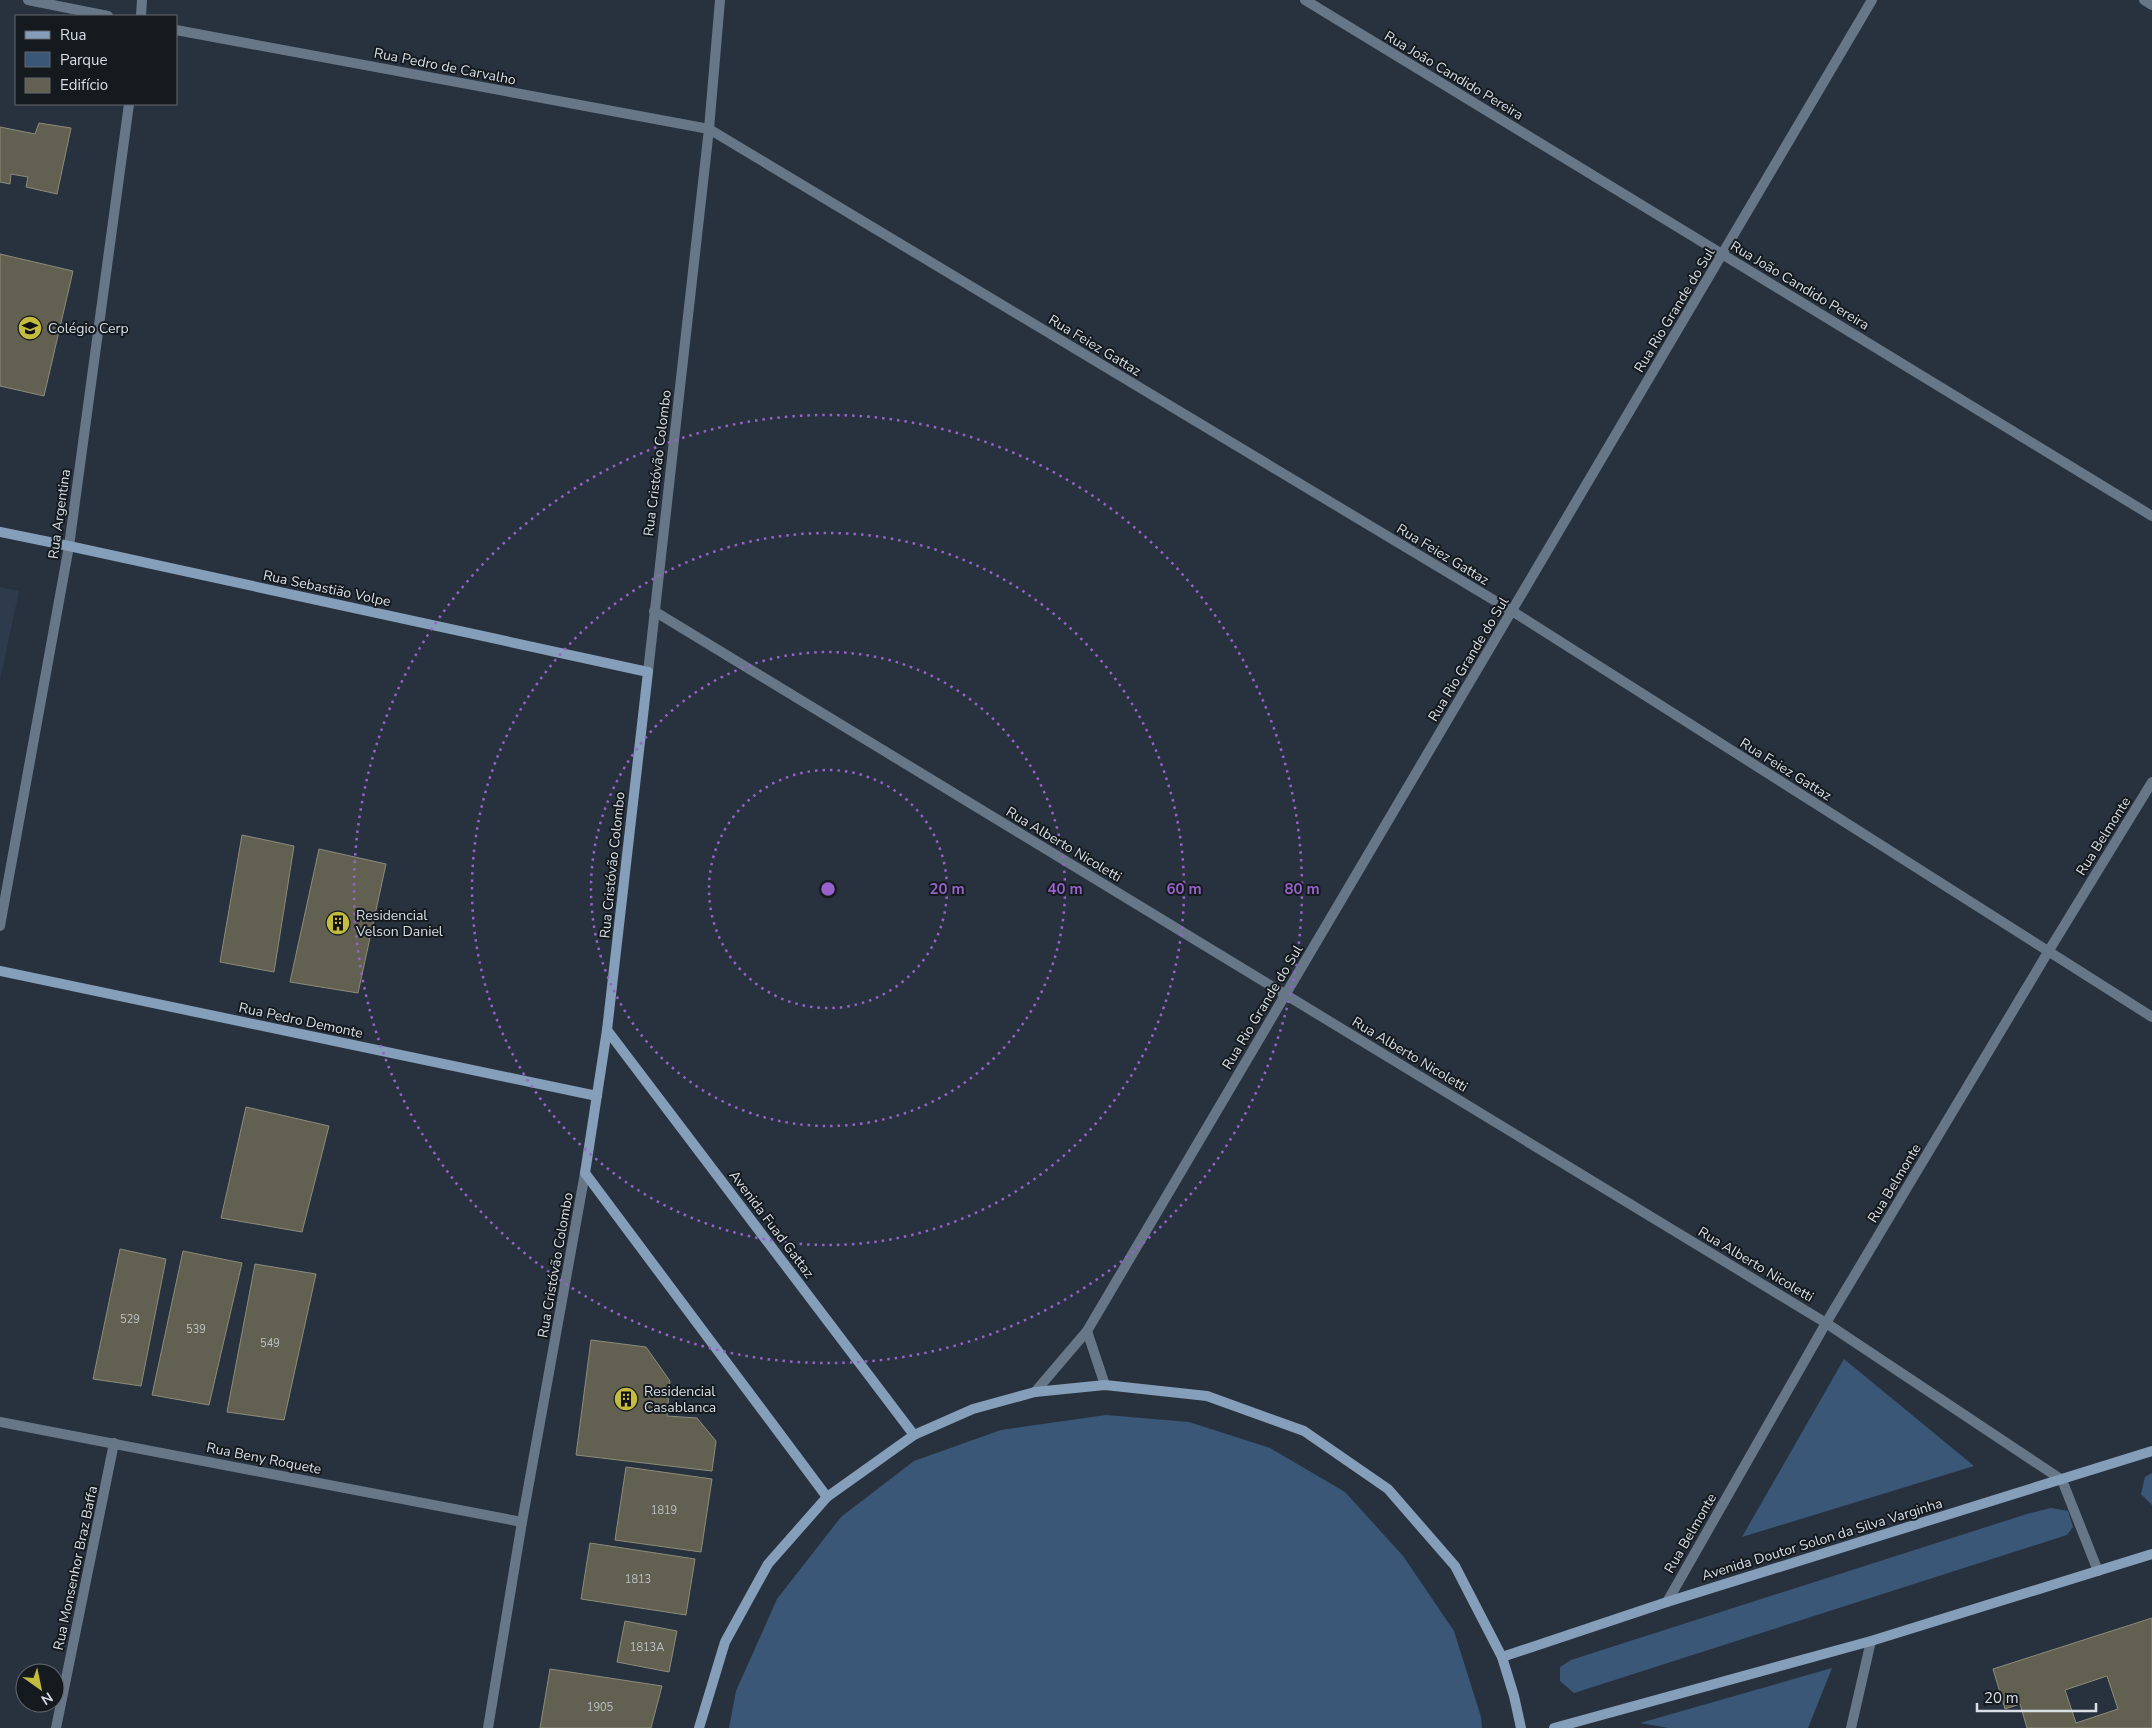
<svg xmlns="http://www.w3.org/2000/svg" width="2152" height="1728" font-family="'Nunito Sans',sans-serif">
	<rect width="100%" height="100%" fill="#28323e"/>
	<!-- built -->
	<polygon fill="#2d3b4c" points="0,587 19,591 0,680"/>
	<!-- green -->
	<g fill="#3b5777">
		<polygon points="1844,1359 1974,1466 1742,1537"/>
		<polygon points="1106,1415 1189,1422 1270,1448 1345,1492 1403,1556 1454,1631 1481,1717 1482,1728 729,1728 736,1691 777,1599 841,1517 914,1461 1001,1430"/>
		<polygon points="2152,1473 2152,1505 2141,1494 2145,1477"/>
		<polygon points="2051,1508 2068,1511 2073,1527 2067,1535 1574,1693 1560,1681 1560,1667 1571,1660 2027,1514"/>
		<polygon points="1832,1668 1808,1728 1669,1728 1640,1723"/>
	</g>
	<!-- building -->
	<g fill="#626151" stroke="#8d8c7a" fill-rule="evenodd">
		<polygon points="39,123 71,128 57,194 26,187 28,177 11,174 10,184 0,182 0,127 35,134"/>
		<polygon points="0,254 73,271 44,396 0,386"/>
		<polygon points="242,835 294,846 274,972 220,962"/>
		<polygon points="319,849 386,864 358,993 290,982"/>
		<polygon points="246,1107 329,1126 302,1232 221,1218"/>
		<polygon points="120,1249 166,1259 141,1386 93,1379"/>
		<polygon points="183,1251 242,1263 209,1405 152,1395"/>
		<polygon points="255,1264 316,1274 284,1420 227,1412"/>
		<polygon points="591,1340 646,1347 670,1381 667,1416 697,1418 716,1441 712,1471 576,1455"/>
		<polygon points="626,1467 712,1479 701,1552 615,1540"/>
		<polygon points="590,1543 695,1559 686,1615 581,1599"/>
		<path d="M 2152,1618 L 2152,1728 L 2027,1728 L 2020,1704 L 2005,1709 L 1993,1669 ZM 2107,1676 L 2118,1709 L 2076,1723 L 2065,1690 Z"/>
		<polygon points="625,1621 677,1631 669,1672 617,1662"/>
		<polygon points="550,1669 662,1686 651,1728 540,1728"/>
	</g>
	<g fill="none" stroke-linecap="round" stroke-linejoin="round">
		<!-- minor -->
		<g stroke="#677788" stroke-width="10">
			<polyline points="28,0 108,16"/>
			<polyline points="1305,0 2152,516"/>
			<polyline points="2144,0 2152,5"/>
			<polyline points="141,16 142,0"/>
			<polyline points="176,30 709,129 1512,611 2152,1017"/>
			<polyline points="654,611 1826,1323 2062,1480 2098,1571"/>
			<polyline points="0,926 69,546 129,104"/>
			<polyline points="1087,1331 1105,1385"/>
			<polyline points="1035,1392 1087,1331 1872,0"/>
			<polyline points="0,1422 522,1522"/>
			<polyline points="1667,1602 1826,1323 2048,952 2152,782"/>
			<polyline points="56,1728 114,1443"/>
			<polyline points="488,1728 522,1522 585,1173"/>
			<polyline points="1851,1728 1871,1641"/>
		</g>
		<!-- tertiary -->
		<polyline stroke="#677788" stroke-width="10" points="648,672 709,129 720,0"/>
		<!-- secondary -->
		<g stroke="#859eb9" stroke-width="10">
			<polyline points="0,532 69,546 648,672 607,1030 585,1173 827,1497"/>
			<polyline points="0,971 597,1096"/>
			<polyline points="607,1030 914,1435"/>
			<polyline points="1502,1657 1667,1602 2152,1451"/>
			<polyline points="699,1728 725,1642 768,1564 827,1497 914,1435 973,1409 1035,1392 1105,1385 1207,1396 1304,1431 1388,1489 1455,1566 1502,1657 1514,1696 1521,1728"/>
			<polyline points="1554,1728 1871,1641 2152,1554"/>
		</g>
	</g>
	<!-- distance rings -->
	<g fill="none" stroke="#9762cb" stroke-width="2.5" stroke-dasharray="2.5 5">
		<circle cx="828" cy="889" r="119"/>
		<circle cx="828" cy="889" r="237"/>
		<circle cx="828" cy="889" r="356"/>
		<circle cx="828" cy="889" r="474"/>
	</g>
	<!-- icons -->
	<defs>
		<g id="school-disc" transform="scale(1.25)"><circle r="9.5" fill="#c4bc3e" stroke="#151a1f"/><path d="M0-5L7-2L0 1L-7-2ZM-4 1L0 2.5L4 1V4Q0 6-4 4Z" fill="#111"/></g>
		<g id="building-disc" transform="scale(1.25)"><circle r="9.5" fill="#c4bc3e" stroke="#151a1f"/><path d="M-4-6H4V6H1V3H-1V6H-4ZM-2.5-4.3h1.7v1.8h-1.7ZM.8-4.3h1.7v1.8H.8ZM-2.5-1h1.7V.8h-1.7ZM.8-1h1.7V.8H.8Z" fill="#111"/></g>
	</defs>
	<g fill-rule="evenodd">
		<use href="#school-disc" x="30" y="328"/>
		<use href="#building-disc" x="338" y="923"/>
		<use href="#building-disc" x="626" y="1399"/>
	</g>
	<g text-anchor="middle" stroke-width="4" stroke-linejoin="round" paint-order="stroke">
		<!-- number labels -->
		<g font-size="11" fill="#bac0c2">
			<text x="130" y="1323">529</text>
			<text x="196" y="1333">539</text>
			<text x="270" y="1347">549</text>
			<text x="664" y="1514">1819</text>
			<text x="638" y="1583">1813</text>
			<text x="647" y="1651">1813A</text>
			<text x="600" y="1711">1905</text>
		</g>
		<!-- street labels -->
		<g font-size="14" fill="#d8dfe7" stroke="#151a1f">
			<text transform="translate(445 66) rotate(11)" y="5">Rua Pedro de Carvalho</text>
			<text transform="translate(1454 75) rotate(31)" y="5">Rua João Candido Pereira</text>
			<text transform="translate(1800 285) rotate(31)" y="5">Rua João Candido Pereira</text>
			<text transform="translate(1674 310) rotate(-59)" y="5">Rua Rio Grande do Sul</text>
			<text transform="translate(1095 345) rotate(31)" y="5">Rua Feiez Gattaz</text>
			<text transform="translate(657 463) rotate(-83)" y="5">Rua Cristóvão Colombo</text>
			<text transform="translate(59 514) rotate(-82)" y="5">Rua Argentina</text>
			<text transform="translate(1443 554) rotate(31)" y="5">Rua Feiez Gattaz</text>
			<text transform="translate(327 588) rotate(12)" y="5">Rua Sebastião Volpe</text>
			<text transform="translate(1468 659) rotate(-59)" y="5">Rua Rio Grande do Sul</text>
			<text transform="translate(1786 769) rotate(32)" y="5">Rua Feiez Gattaz</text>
			<text transform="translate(2103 836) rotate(-58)" y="5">Rua Belmonte</text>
			<text transform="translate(1064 844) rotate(31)" y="5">Rua Alberto Nicoletti</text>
			<text transform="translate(612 865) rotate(-84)" y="5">Rua Cristóvão Colombo</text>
			<text transform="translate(1262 1007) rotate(-59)" y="5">Rua Rio Grande do Sul</text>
			<text transform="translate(301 1020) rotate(12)" y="5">Rua Pedro Demonte</text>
			<text transform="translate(1410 1054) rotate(31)" y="5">Rua Alberto Nicoletti</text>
			<text transform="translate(1894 1183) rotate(-59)" y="5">Rua Belmonte</text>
			<text transform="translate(772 1224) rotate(53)" y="5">Avenida Fuad Gattaz</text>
			<text transform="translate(1756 1264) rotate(31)" y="5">Rua Alberto Nicoletti</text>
			<text transform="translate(555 1265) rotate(-80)" y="5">Rua Cristóvão Colombo</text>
			<text transform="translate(264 1458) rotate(11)" y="5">Rua Beny Roquete</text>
			<text transform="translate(1690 1533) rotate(-60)" y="5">Rua Belmonte</text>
			<text transform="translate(1822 1539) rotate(-17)" y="5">Avenida Doutor Solon da Silva Varginha</text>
			<text transform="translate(75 1568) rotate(-78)" y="5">Rua Monsenhor Braz Baffa</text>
		</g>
		<!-- poi labels -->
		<g font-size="14" fill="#d8dfe7" stroke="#151a1f" text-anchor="start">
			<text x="48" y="333">Colégio Cerp</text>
			<text x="356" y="920">Residencial<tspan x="356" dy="16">Velson Daniel</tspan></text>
			<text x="644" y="1396">Residencial<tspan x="644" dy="16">Casablanca</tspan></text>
		</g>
	</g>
	<circle cx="828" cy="889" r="8" fill="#9762cb" stroke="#151a1f" stroke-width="2.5"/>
	<g font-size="15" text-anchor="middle" font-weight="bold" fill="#9762cb" stroke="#151a1f" stroke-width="4" stroke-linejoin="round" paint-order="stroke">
		<text x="947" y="894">20 m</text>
		<text x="1065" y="894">40 m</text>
		<text x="1184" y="894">60 m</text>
		<text x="1302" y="894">80 m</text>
	</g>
	<!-- legend -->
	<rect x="15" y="15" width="162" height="90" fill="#151a1f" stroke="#63696f"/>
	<rect x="25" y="31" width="25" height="8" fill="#859eb9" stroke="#63696f"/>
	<text x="60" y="40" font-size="15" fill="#d8dfe7">Rua</text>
	<rect x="25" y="52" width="25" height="15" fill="#3b5777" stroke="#63696f"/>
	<text x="60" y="65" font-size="15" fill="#d8dfe7">Parque</text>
	<rect x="25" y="78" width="25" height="15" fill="#626151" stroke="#63696f"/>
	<text x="60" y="90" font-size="15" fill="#d8dfe7">Edifício</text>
	<!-- north arrow -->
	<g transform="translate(40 1688) rotate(147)"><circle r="24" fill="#151a1f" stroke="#63696f"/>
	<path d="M0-4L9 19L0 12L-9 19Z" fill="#c4bc3e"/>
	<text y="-8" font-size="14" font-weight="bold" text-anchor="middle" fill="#d8dfe7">N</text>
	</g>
	<!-- scale -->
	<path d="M1977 1703v8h119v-8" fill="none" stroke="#d8dfe7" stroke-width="2.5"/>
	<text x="1984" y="1703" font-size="15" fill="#d8dfe7" stroke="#151a1f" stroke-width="4" paint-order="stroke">20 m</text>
</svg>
